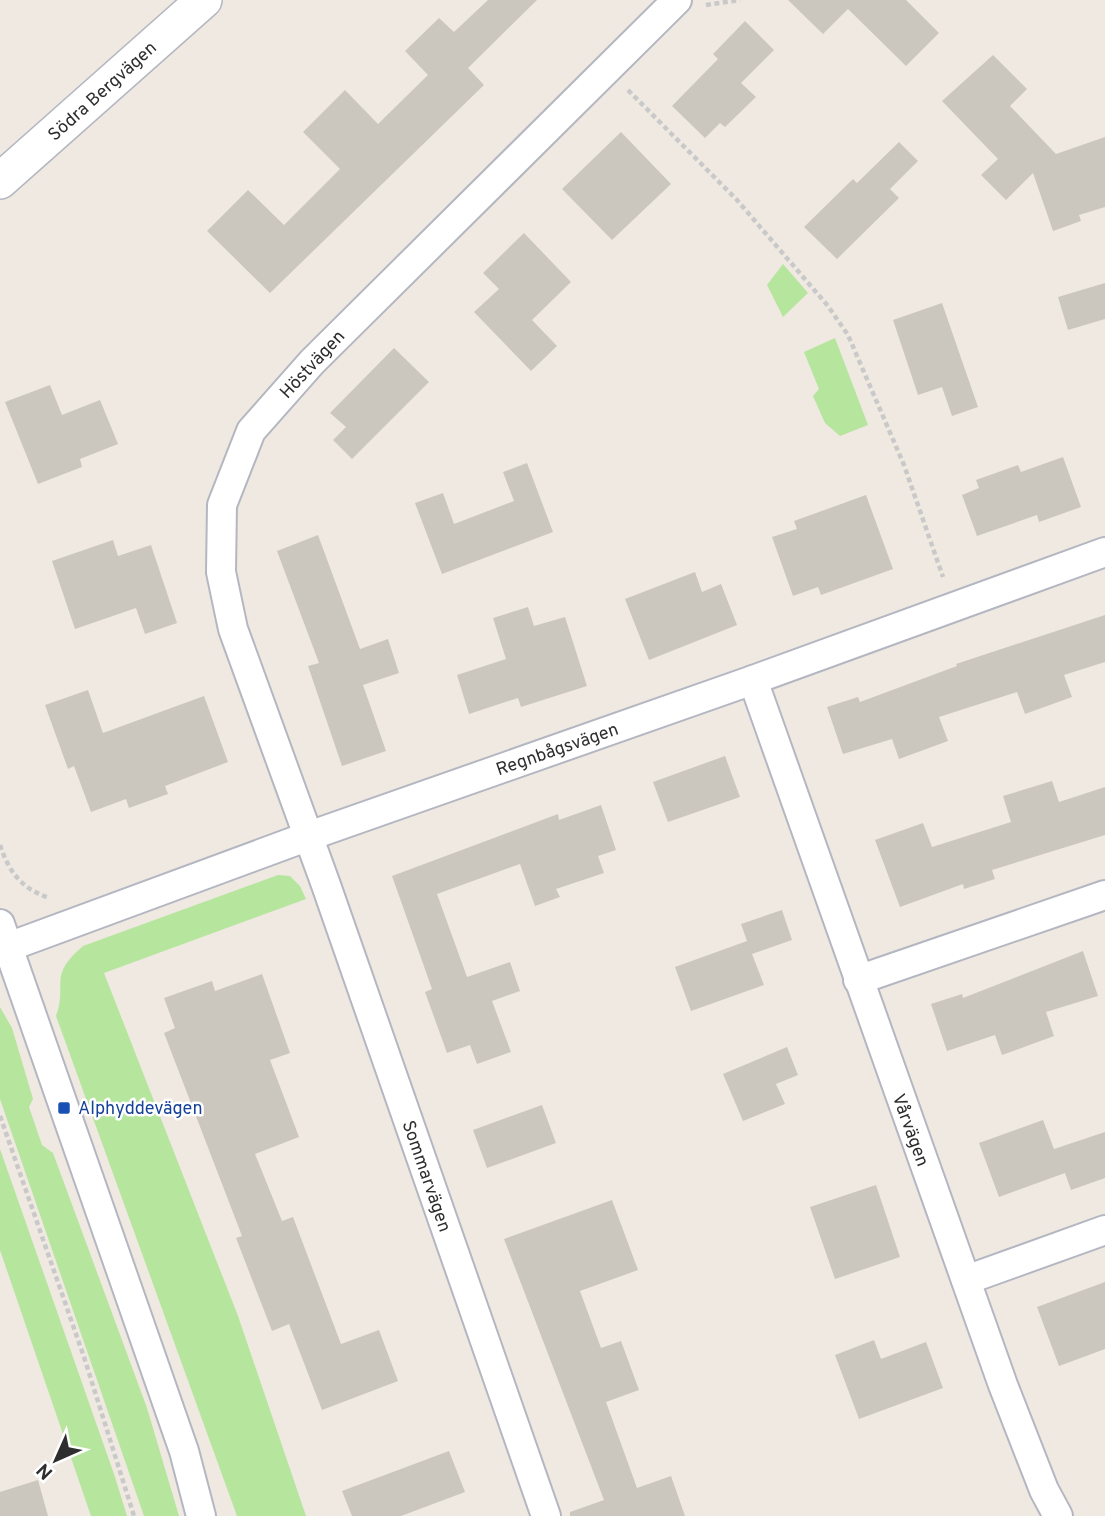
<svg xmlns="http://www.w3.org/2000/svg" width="1105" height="1516" font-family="Overpass,sans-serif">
	<rect width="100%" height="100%" fill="#efe9e1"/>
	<!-- green -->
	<g fill="#b6e59e">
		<polygon points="783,264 808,293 783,317 767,285"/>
		<polygon points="835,338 868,425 840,436 825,423 813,396 819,389 804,352"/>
		<path d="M 278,875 L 290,876 L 300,886 L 306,899 L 104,973 L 238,1316 L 306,1516 L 237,1516 L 56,1016 C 68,983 47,977 83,946 Z"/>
		<polygon points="0,1007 12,1028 33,1099 29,1107 42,1145 53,1153 147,1408 179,1516 144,1516 0,1099"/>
		<polygon points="0,1149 115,1477 127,1516 91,1516 0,1250"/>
	</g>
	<!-- building -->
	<g fill="#cbc7bf">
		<polygon points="488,0 537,0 468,68 484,85 270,293 207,231 248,190 284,225 340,169 303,132 345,90 378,124 428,75 405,51 439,18 454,32"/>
		<polygon points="788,0 906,0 939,33 906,66 848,9 823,34"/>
		<polygon points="745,21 774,50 741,83 756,97 725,127 720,123 705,138 672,106 718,59 713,54"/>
		<polygon points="993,55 1027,89 1010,106 1056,154 1105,137 1105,207 1079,215 1081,221 1053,231 1033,173 1006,200 981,175 998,159 942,101"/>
		<polygon points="621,132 671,184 612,240 562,189"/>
		<polygon points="899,142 918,161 890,189 899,198 837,259 804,227 853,179 857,183"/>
		<polygon points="524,233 571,282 532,320 557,346 531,371 474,312 499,289 483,273"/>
		<polygon points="1105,283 1105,319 1068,330 1058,297"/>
		<polygon points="942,303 978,407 952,416 942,387 918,395 893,320"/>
		<polygon points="394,348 429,382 352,459 333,440 346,427 330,413"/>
		<polygon points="50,385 62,415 100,400 118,444 80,459 82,467 38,484 5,402"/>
		<polygon points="1063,457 1081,507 1039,522 1037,515 977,536 962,495 979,488 976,480 1018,465 1021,472"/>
		<polygon points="527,463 553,532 442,574 415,503 443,493 454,524 514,501 503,472"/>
		<polygon points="866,495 893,569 821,595 818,587 793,596 772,537 797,529 794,521"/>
		<polygon points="318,535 360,649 388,639 399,673 363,685 386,751 342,766 308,666 319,663 277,551"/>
		<polygon points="113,540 118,556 151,545 177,623 145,634 136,608 75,629 52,561"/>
		<polygon points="695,572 702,592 721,584 737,625 649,660 625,599"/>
		<polygon points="528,607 534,626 565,617 587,686 521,707 518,698 469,714 457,675 506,659 493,618"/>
		<polygon points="1105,615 1105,662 1064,675 1072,697 1025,714 1017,692 939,717 948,741 899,759 892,739 843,754 827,707 858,697 860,702 957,666 956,664"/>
		<polygon points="88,690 103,733 204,696 228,762 165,786 168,794 129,808 126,799 91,812 74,766 68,769 45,705"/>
		<polygon points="725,756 740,797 668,822 653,782"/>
		<polygon points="1052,781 1059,802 1105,787 1105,835 992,870 995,879 964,889 963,884 900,907 875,840 923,823 932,847 1011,822 1003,796"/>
		<polygon points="601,805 616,850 598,856 604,873 556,889 560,897 535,906 520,864 437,894 467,977 510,962 520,991 492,1001 511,1052 477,1064 470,1045 447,1053 425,992 432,989 392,876 558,814 559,820"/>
		<polygon points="782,910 792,940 752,954 764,985 691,1011 675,967 747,941 741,924"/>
		<polygon points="1083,951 1098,996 1046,1012 1054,1036 1002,1055 995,1035 947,1051 931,1004 962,994 963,998"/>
		<polygon points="262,974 290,1053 270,1060 299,1137 255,1154 282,1221 293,1217 341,1344 379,1330 398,1381 322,1410 289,1324 272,1331 236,1238 242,1236 164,1033 175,1028 164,998 212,981 215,991"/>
		<polygon points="787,1047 798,1075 776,1084 785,1104 743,1121 723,1074"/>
		<polygon points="542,1105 556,1143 487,1168 473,1130"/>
		<polygon points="1043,1120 1054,1149 1105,1132 1105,1178 1071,1190 1065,1173 999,1197 979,1143"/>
		<polygon points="876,1185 900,1257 835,1279 810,1207"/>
		<polygon points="612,1200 638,1270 580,1291 601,1348 621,1341 639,1390 606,1402 637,1488 671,1476 685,1516 570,1516 570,1512 604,1500 504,1239"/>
		<polygon points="1105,1282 1105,1349 1059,1366 1037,1307"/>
		<polygon points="874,1340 881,1359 926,1342 943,1388 859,1419 835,1355"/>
		<polygon points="449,1451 465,1492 401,1516 352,1516 342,1491"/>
		<polygon points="38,1480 48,1516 0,1516 0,1492"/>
	</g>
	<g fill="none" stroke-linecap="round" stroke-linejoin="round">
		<!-- minor casing -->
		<g stroke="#b4b7c1" stroke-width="32">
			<g id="minor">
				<polyline points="753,680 1003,1385 1044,1490 1058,1516"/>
				<polyline points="0,924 184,1451 201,1516"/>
				<polyline points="0,950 309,836 753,680 1105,552"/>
				<polyline points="858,980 1105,895"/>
				<polyline points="966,1280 1105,1230"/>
				<polyline points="546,1516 326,885 233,629 221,572 222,505 251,431 312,362 677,0"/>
			</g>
		</g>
		<!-- tertiary casing -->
		<g stroke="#b4b7c1" stroke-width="38">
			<polyline id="tertiary" points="0,181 204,0"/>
		</g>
		<!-- path -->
		<g stroke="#c9c9c9" stroke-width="4.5" stroke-dasharray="5 3.5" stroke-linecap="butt">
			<polyline points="706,5 740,0"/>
			<polyline points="628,90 737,200 828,306 848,335 904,465 943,577"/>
			<path d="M 0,845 C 9,872 21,888 49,898"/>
			<polyline points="0,1116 84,1357 134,1516"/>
		</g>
		<!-- minor -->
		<use href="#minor" stroke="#fff" stroke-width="28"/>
		<!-- tertiary -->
		<use href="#tertiary" stroke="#fff" stroke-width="35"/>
	</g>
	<!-- markers -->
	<rect fill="#1a4fb4" stroke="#fff" stroke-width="2.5" x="57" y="1101" width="14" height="14" rx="3.5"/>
	<g text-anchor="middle" stroke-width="5" stroke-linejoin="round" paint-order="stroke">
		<!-- street labels -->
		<g font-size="18" fill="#2e2e2e" stroke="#fff">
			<text transform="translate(102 91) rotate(-42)" y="6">Södra Bergvägen</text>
			<text transform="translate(312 364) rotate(-47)" y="6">Höstvägen</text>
			<text transform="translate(557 749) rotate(-19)" y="6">Regnbågsvägen</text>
			<text transform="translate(911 1130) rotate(70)" y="6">Vårvägen</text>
			<text transform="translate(427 1176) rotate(71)" y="6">Sommarvägen</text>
		</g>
		<!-- transit labels -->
		<g font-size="18" fill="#164399" stroke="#fff" text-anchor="start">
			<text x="78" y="1114">Alphyddevägen</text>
		</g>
	</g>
	<!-- north arrow -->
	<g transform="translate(56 1460) rotate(225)" stroke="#ffffff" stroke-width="5" paint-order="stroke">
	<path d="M0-5L12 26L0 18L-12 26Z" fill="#2e2e2e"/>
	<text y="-10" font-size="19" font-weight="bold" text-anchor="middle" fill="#2e2e2e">N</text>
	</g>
</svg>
